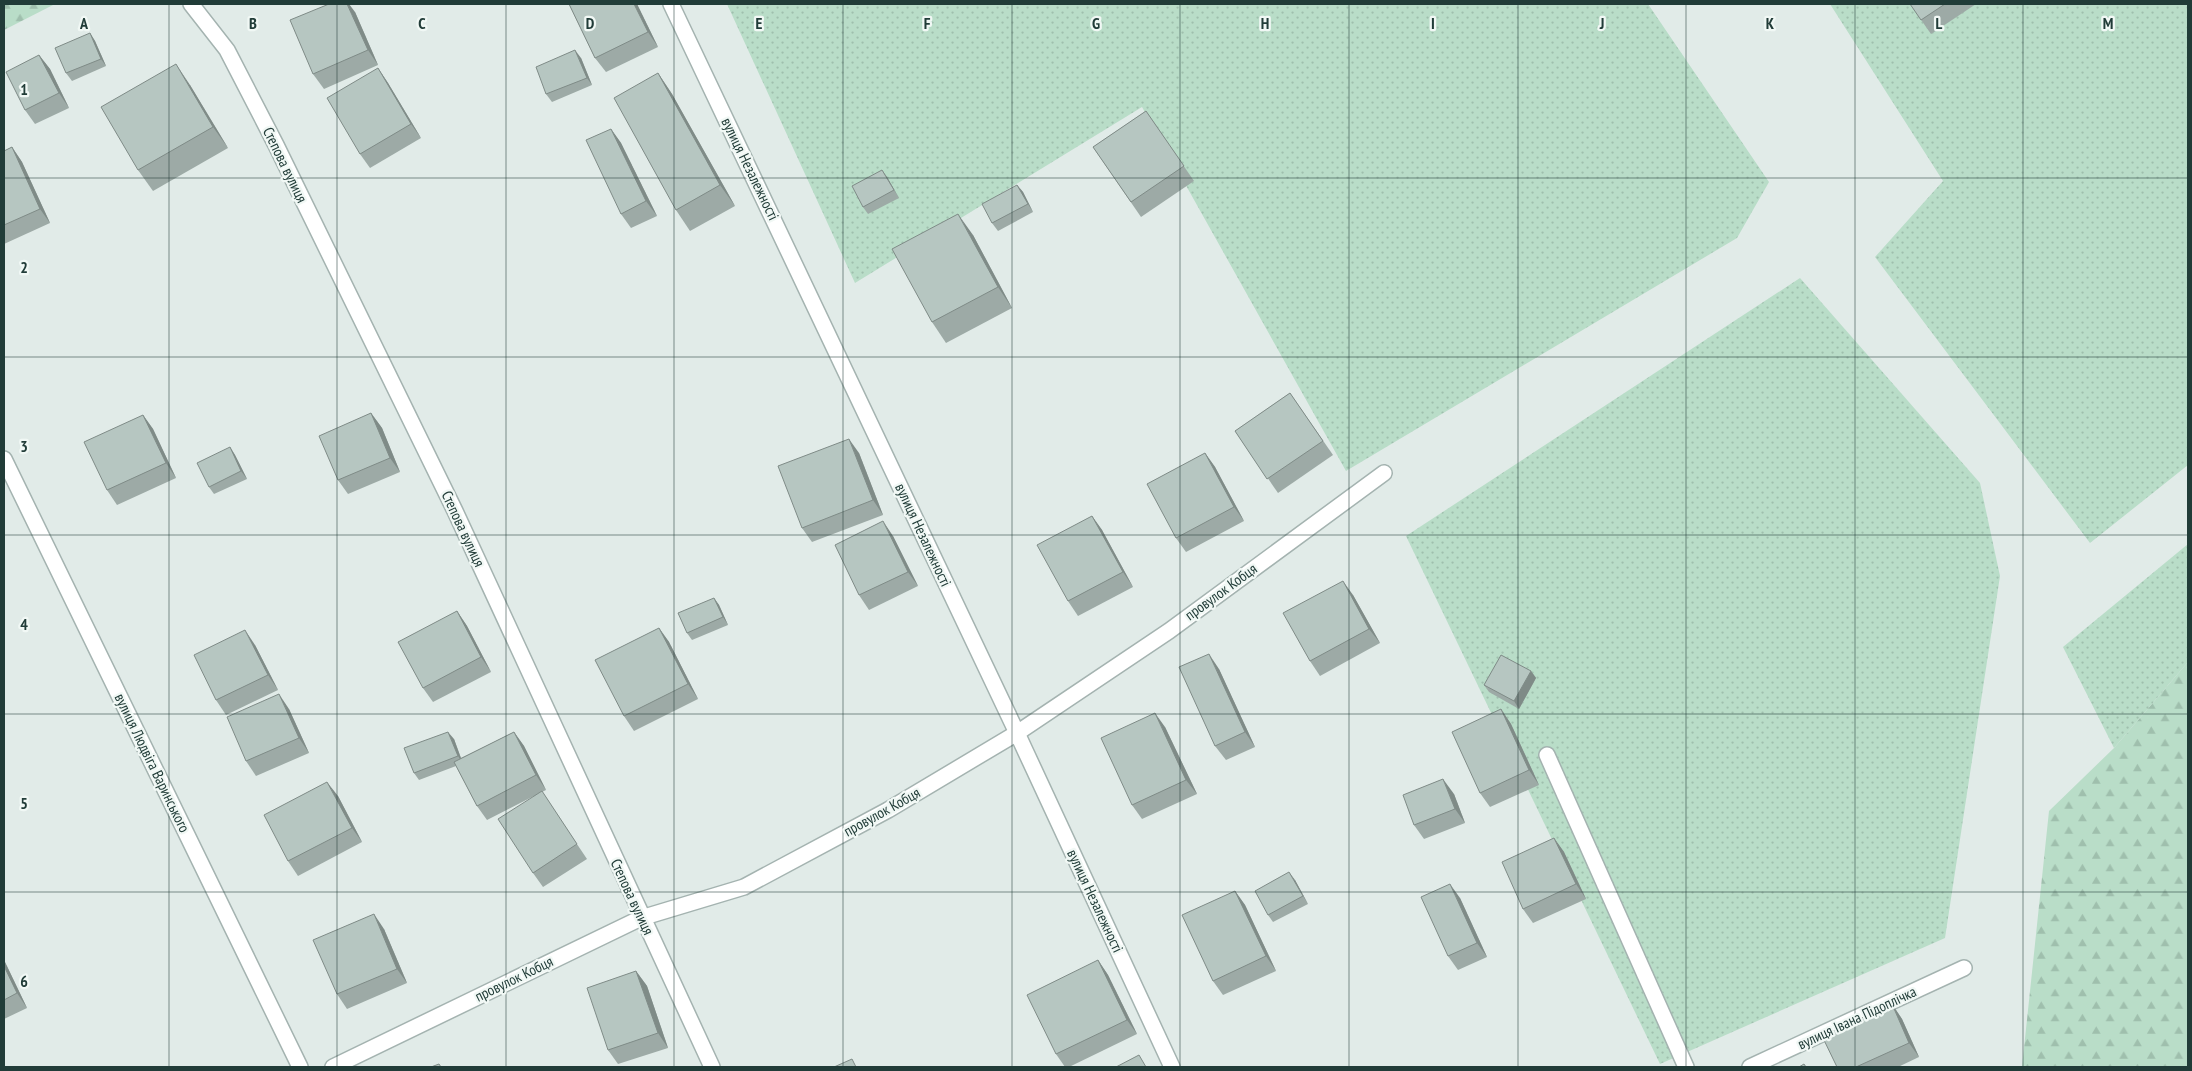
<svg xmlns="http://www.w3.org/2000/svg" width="2192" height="1071" font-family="'PT Sans Narrow',sans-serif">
	<defs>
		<pattern id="forest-firs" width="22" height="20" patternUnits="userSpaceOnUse" patternTransform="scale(1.25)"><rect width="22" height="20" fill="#b9ddc8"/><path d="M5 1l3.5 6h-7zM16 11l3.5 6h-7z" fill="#9fbfad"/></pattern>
		<pattern id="garden-dots" width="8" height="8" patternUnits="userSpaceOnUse" patternTransform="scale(1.25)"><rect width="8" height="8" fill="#b9ddc8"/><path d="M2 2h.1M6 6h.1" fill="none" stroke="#9fbfad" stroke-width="1.8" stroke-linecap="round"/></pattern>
	</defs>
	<rect width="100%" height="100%" fill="#e1ebe8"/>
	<!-- forest -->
	<g fill="url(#forest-firs)">
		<polygon points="4,4 55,4 4,30"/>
		<polygon points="2188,662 2188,1067 2022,1067 2049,811 2114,748"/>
	</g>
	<!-- garden -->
	<g fill="url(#garden-dots)">
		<polygon points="727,4 1648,4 1769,182 1737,238 1346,471 1142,107 855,283"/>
		<polygon points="1830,4 2188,4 2188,465 2090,543 1875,257 1943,181"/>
		<polygon points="1800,278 1980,483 2000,576 1945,938 1660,1064 1406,536"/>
		<polygon points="2188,544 2188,662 2114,748 2063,647"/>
	</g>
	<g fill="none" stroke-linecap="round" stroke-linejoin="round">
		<!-- minor casing -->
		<g stroke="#a4b3b0" stroke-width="18">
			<g id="minor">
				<polyline points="191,4 227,50 276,145 455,511 712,1067"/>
				<polyline points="671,4 1017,733 1172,1067"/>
				<polyline points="4,459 300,1067"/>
				<polyline points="1547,755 1686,1067"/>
				<polyline points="333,1067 641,918 744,887 888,810 1017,733 1169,631 1384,473"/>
				<polyline points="1750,1067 1964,968"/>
			</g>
		</g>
		<!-- minor -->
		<use href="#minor" stroke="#fff" stroke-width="15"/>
	</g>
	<!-- wall -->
	<g fill="#9daaa6">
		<polygon points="569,4 637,4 658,47 606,72 595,58"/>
		<polygon points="1910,4 1976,4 1931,34"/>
		<polygon points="355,12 378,65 324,89 313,74"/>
		<polygon points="90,33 95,41 106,66 72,81 66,73"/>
		<polygon points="39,55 50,69 69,108 35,124 25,110"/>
		<polygon points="581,58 592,85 552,102 546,94"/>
		<polygon points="378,68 388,83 421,138 370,168 360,154"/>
		<polygon points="658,73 672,94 735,206 690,231 676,210"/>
		<polygon points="190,85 228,148 153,191 138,170"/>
		<polygon points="1146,111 1194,181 1141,217 1093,147"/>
		<polygon points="611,129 621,143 657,216 631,228 621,214"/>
		<polygon points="12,147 22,162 50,223 4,244 4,151"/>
		<polygon points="887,177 899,198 868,214 863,207"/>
		<polygon points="1017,185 1023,192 1033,212 998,231 992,223"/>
		<polygon points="973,235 1012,308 946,343 932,322"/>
		<polygon points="1290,393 1333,455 1278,493 1235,431"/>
		<polygon points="371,413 382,428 400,472 348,494 338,480"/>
		<polygon points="143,415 153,429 176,478 117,505 107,490"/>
		<polygon points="230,447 235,455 247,479 214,494 209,487"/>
		<polygon points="859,453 883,515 812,542 802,528"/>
		<polygon points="1205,453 1215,467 1244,521 1186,552 1176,538"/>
		<polygon points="1092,516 1102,530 1133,587 1078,616 1068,601"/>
		<polygon points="893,536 918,586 869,610 859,595"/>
		<polygon points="1353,595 1380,643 1320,676 1310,661"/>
		<polygon points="714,598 719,605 728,625 692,640 687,633"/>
		<polygon points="457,611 467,626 491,672 433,702 423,688"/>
		<polygon points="659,628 669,642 698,699 634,731 624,716"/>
		<polygon points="255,645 278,690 226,715 216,700"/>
		<polygon points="1219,669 1255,747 1226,760 1215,746"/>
		<polygon points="1531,671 1536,678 1519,709 1489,692 1484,685"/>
		<polygon points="289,709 309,753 256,776 246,761"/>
		<polygon points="1501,709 1511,724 1539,785 1490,807 1480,793"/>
		<polygon points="1165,727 1197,794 1142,819 1132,805"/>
		<polygon points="514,732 524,746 546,790 542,792 587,859 543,887 533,873 534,796 487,820 477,806 456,766 419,780 414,773 454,739 461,758"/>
		<polygon points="1454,794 1465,823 1424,839 1414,825"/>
		<polygon points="338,796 362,842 298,876 288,861"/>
		<polygon points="1554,838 1564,852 1586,899 1533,923 1523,909"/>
		<polygon points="1295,880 1308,904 1273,922 1268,915"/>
		<polygon points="1235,891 1245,905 1276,971 1223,995 1213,981"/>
		<polygon points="1460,898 1487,957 1458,970 1448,956"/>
		<polygon points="384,929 407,983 347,1009 337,994"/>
		<polygon points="4,960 27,1008 4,1019"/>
		<polygon points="1098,960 1108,975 1137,1034 1069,1067 1065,1067 1056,1054"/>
		<polygon points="636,971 647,986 668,1048 618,1064 608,1050"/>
		<polygon points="1892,1004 1902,1019 1919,1057 1898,1067 1837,1067"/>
	</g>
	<!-- shaded-wall -->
	<g fill="#7f8b87">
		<polygon points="347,4 349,4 355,12 378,65 368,50"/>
		<polygon points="634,4 637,4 658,47 648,32"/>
		<polygon points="90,33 95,41 106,66 101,59"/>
		<polygon points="575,50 581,58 592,85 587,78"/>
		<polygon points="39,55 50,69 69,108 59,93"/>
		<polygon points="176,64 190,85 228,148 213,127"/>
		<polygon points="378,68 388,83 421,138 411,124"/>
		<polygon points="658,73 672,94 735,206 720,185"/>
		<polygon points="611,129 621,143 657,216 646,201"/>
		<polygon points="12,147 22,162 50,223 40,209"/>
		<polygon points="882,170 887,177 899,198 894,190"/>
		<polygon points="1017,185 1023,192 1033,212 1028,204"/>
		<polygon points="958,214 973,235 1012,308 998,287"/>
		<polygon points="371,413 382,428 400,472 390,458"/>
		<polygon points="143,415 153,429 176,478 166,463"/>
		<polygon points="849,439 859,453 883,515 873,500"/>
		<polygon points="230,447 235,455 247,479 241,471"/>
		<polygon points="1205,453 1215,467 1244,521 1234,507"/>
		<polygon points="1092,516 1102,530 1133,587 1123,572"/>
		<polygon points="883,521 893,536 918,586 908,572"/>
		<polygon points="1343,581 1353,595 1380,643 1369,629"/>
		<polygon points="714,598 719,605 728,625 723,617"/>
		<polygon points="457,611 467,626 491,672 481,657"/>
		<polygon points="659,628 669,642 698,699 688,684"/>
		<polygon points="245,630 255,645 278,690 268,675"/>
		<polygon points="1209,654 1219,669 1255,747 1245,732"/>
		<polygon points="1531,671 1536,678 1519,709 1514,701"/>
		<polygon points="279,694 289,709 309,753 299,738"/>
		<polygon points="1501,709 1511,724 1539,785 1529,770"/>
		<polygon points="1155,713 1165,727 1197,794 1186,780"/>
		<polygon points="448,732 454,739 463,764 458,756"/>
		<polygon points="514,732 524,746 546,790 536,775"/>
		<polygon points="1443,779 1454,794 1465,823 1455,809"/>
		<polygon points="327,782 338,796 362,842 352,828"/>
		<polygon points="1554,838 1564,852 1586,899 1576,884"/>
		<polygon points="1289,872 1295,880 1308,904 1303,896"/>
		<polygon points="1450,884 1460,898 1487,957 1477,943"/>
		<polygon points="1235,891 1245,905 1276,971 1266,956"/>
		<polygon points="374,914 384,929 407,983 397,969"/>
		<polygon points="4,960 27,1008 17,993 4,966"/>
		<polygon points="1098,960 1108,975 1137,1034 1127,1020"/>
		<polygon points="636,971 647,986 668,1048 658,1033"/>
		<polygon points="1892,1004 1902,1019 1919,1057 1909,1043"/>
	</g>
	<!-- building -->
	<g fill="#b6c6c1" stroke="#7f8b87">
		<polygon points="329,4 347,4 368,50 313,74 290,20"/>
		<polygon points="569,4 634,4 648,32 595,58"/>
		<polygon points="1910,4 1945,4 1921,20"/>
		<polygon points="90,33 101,59 66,73 55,48"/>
		<polygon points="575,50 587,78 546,94 536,67"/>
		<polygon points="39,55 59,93 25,110 6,72"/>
		<polygon points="176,64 213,127 138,170 101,107"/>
		<polygon points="378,68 411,124 360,154 327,98"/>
		<polygon points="658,73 720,185 676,210 614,98"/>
		<polygon points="1146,111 1184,166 1131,202 1093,147"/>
		<polygon points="611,129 646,201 621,214 586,140"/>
		<polygon points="12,147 40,209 4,225 4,151"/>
		<polygon points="882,170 894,190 863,207 852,186"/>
		<polygon points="1017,185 1028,204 992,223 982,204"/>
		<polygon points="958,214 998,287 932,322 892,249"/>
		<polygon points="1290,393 1323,441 1267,479 1235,431"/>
		<polygon points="371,413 390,458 338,480 319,436"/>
		<polygon points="143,415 166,463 107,490 84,442"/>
		<polygon points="849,439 873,500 802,528 778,466"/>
		<polygon points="230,447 241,471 209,487 197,463"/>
		<polygon points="1205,453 1234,507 1176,538 1147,484"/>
		<polygon points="1092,516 1123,572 1068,601 1037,545"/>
		<polygon points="883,521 908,572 859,595 835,545"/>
		<polygon points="1343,581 1369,629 1310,661 1283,613"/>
		<polygon points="714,598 723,617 687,633 678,613"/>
		<polygon points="457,611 481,657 423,688 398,642"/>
		<polygon points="659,628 688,684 624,716 595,660"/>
		<polygon points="245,630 268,675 216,700 194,655"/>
		<polygon points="1209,654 1245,732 1215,746 1179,667"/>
		<polygon points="1501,655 1531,671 1514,701 1484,685"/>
		<polygon points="279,694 299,738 246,761 227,717"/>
		<polygon points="1501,709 1529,770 1480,793 1452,732"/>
		<polygon points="1155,713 1186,780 1132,805 1101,738"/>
		<polygon points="448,732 458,756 414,773 404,748"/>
		<polygon points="514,732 536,775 477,806 454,762"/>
		<polygon points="1443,779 1455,809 1414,825 1403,795"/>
		<polygon points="327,782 352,828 288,861 264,815"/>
		<polygon points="542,791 577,844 533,873 498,819"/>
		<polygon points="1554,838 1576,884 1523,909 1502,862"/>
		<polygon points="1289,872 1303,896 1268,915 1255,891"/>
		<polygon points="1450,884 1477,943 1448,956 1421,897"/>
		<polygon points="1235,891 1266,956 1213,981 1182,915"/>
		<polygon points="374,914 397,969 337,994 313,940"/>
		<polygon points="1098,960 1127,1020 1056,1054 1027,995"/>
		<polygon points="4,966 17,993 4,1000"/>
		<polygon points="636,971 658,1033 608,1050 587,988"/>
		<polygon points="1892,1004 1909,1043 1856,1067 1837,1067 1822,1036"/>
		<polygon points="1139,1055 1146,1067 1116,1067"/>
		<polygon points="852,1059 856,1067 834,1067"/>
		<polygon points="439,1064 441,1067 431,1067"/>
		<polygon points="1804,1064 1806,1067 1799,1067"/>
	</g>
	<!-- grid -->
	<path fill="none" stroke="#213c38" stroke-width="1" stroke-opacity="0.55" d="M 169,4 L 169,1067M 337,4 L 337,1067M 506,4 L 506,1067M 674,4 L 674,1067M 843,4 L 843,1067M 1012,4 L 1012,1067M 1180,4 L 1180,1067M 1349,4 L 1349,1067M 1518,4 L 1518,1067M 1686,4 L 1686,1067M 1855,4 L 1855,1067M 2023,4 L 2023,1067M 4,178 L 2188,178M 4,357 L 2188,357M 4,535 L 2188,535M 4,714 L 2188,714M 4,892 L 2188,892"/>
	<g text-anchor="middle" stroke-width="4.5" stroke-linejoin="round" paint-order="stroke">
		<!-- street labels -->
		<g font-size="15" fill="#213c38" stroke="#f1f8f5">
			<text transform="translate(285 165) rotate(64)" y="5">Степова вулиця</text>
			<text transform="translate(750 169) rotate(64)" y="5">вулиця Незалежності</text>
			<text transform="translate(463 529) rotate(65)" y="5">Степова вулиця</text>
			<text transform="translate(923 535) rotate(65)" y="5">вулиця Незалежності</text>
			<text transform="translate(1221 592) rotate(-36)" y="5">провулок Кобця</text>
			<text transform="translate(152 763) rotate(64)" y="5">вулиця Людвіга Варинського</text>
			<text transform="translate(882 812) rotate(-29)" y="5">провулок Кобця</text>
			<text transform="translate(632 897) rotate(65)" y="5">Степова вулиця</text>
			<text transform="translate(1095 901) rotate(65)" y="5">вулиця Незалежності</text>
			<text transform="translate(514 979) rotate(-26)" y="5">провулок Кобця</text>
			<text transform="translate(1857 1018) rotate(-25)" y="5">вулиця Івана Підоплічка</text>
		</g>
	</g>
	<g font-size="16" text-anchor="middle" font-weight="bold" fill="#213c38" stroke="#f1f8f5" stroke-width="4.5" stroke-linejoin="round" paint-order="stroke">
		<text x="84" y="29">A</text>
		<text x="253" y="29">B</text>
		<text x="422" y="29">C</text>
		<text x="590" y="29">D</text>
		<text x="759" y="29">E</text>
		<text x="927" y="29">F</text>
		<text x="1096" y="29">G</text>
		<text x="1265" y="29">H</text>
		<text x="1433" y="29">I</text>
		<text x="1602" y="29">J</text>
		<text x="1770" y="29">K</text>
		<text x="1939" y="29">L</text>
		<text x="2108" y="29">M</text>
		<text x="24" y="95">1</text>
		<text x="24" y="273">2</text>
		<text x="24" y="452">3</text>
		<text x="24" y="630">4</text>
		<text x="24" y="809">5</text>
		<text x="24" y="987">6</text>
	</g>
	<!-- border -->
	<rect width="2192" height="1071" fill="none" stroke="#213c38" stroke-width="10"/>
</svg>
